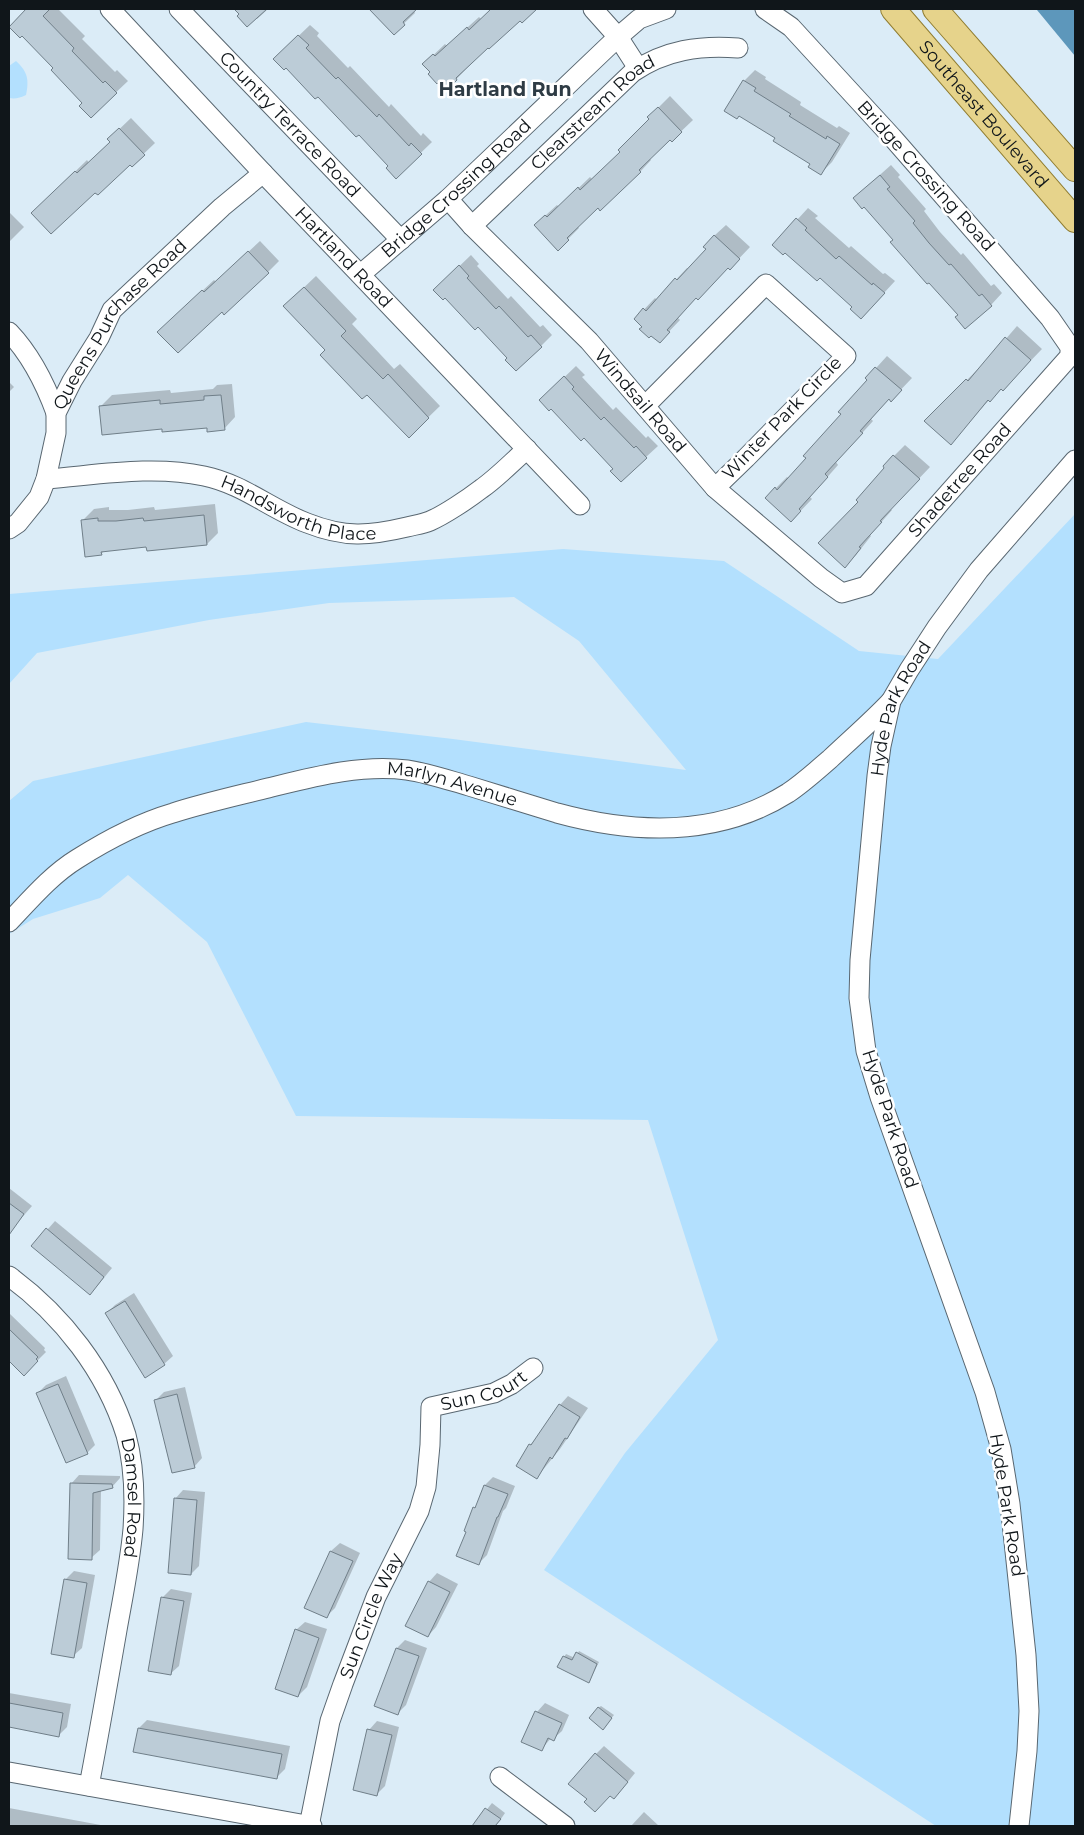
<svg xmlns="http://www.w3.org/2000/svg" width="1084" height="1835" font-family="Montserrat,sans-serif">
	<rect width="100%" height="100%" fill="#dbecf7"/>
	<!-- green -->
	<g fill="#b3e0fe">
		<path d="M 16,61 C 28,72 29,80 26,95 C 20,98 15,99 9,98 L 9,66 Z"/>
		<polygon points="1075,514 1075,1826 936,1826 544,1570 625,1453 718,1340 648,1120 296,1116 207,942 128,875 100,898 33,919 9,934 9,801 33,781 306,722 453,739 686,770 579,641 514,597 329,603 209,620 37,653 9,684 9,594 563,549 724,561 859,651 938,659"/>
	</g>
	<!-- water -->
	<polygon fill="#5d97bb" points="1039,9 1075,9 1075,56 1037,10"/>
	<!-- shadow -->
	<g fill="#0003">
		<polygon points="28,9 58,9 85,36 82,39 115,72 117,70 128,81 91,116 84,103 55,68 22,34 10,26"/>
		<polygon points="236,9 268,9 257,19 241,14"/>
		<polygon points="371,9 415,9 414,11 415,13 394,33"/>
		<polygon points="492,9 535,9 522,21 520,19 488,46 447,89 424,64 445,44 447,46 479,17 481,19"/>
		<polygon points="310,25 319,33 317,36 348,68 350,66 389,107 391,104 421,136 423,133 432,142 396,177 390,166 286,48"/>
		<polygon points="755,70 766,77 765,79 801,102 800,105 837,128 839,126 850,133 832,162 821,173 812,163 777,138 744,81"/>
		<polygon points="670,96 693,120 672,140 670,138 649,158 651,160 640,172 598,206 577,226 579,228 558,249 535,225 557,205 559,207 590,177 592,179 622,152 651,119 649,117"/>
		<polygon points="131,118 155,143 132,165 130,163 95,191 44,202 87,160 89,163 111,142 109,139"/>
		<polygon points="891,165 900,175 898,177 926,209 924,211 940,232 961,255 963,253 991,286 994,284 1002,293 991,305 959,315 864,206 854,198"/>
		<polygon points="808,208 818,216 815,218 849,248 851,246 883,274 885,273 895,281 872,306 854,307 820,277 774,245"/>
		<polygon points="9,212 24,227 9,242"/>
		<polygon points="726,225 750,247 730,268 728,267 696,297 678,318 680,320 660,341 635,319 655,298 657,300 687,268 689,269 708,249 714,236"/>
		<polygon points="260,241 279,261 268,272 222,310 170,321 214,280 216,282"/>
		<polygon points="471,255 479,264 477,266 508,299 511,296 540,327 543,325 552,335 541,346 509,358 446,279"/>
		<polygon points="316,276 357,319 352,324 394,369 400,364 440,406 409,436 327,350 296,295"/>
		<polygon points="1017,326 1042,349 1014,378 989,400 951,443 926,421 978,369 979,370"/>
		<polygon points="887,356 912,378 891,400 889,398 871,419 873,421 836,462 838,465 810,497 812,499 791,521 776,488 787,477 789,479 842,414 869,379 867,378"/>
		<polygon points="576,366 585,375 582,377 613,410 616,407 646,438 648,436 658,446 621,480 615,469 552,389"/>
		<polygon points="9,382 14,387 9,392"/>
		<polygon points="232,384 235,417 224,429 100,407 112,395 170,390 171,393 213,389 217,385"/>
		<polygon points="905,445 930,467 890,509 892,510 870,535 871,536 856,555 845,566 860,502 886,468 884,466"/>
		<polygon points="215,504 218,533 207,544 147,546 105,550 101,554 83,520 94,509 109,507 109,510 128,510 154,507 155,510"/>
		<polygon points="9,1188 32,1206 10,1231 9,1230"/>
		<polygon points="55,1221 112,1268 98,1285 33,1246"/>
		<polygon points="134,1293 173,1356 164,1364 107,1313 115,1305"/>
		<polygon points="9,1313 45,1348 44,1350 46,1352 24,1374 9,1360"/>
		<polygon points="66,1376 95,1445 87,1453 38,1393 46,1385"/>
		<polygon points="185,1387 202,1458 194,1467 156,1400 164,1392"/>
		<polygon points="568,1396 588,1408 560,1449 537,1477 530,1445 539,1436 560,1405"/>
		<polygon points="79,1475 120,1476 120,1478 112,1487 101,1490 100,1550 91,1558 71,1484"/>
		<polygon points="493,1477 515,1486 506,1508 503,1511 487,1555 479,1563 467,1531 474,1508 478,1504 485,1485"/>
		<polygon points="183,1490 205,1492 199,1566 191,1574 175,1499"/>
		<polygon points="340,1543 360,1553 335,1608 326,1617 306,1608 331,1551"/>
		<polygon points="74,1571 95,1575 82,1648 73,1656 65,1580"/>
		<polygon points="437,1573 458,1584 436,1627 428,1636 429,1582"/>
		<polygon points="171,1589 192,1593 179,1666 170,1674 162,1598"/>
		<polygon points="305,1622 327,1629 307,1687 298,1696 296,1630"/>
		<polygon points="405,1640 427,1648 406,1705 397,1714 397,1648"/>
		<polygon points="579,1651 599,1662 589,1682 559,1666 566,1654 575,1658"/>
		<polygon points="9,1693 71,1704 67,1727 59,1735 9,1726"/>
		<polygon points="545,1703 569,1715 562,1731 553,1739 551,1738 541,1750 537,1712"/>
		<polygon points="601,1706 614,1715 605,1726 598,1708"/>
		<polygon points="147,1720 290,1746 285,1769 277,1777 139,1728"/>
		<polygon points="377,1721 399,1727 385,1786 376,1795 369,1730"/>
		<polygon points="604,1746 635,1773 622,1789 610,1794 589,1799 596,1754"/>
		<polygon points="492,1803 505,1813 496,1826 474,1826"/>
		<polygon points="9,1808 106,1826 9,1826"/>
		<polygon points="644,1812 659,1826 631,1826"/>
	</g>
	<!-- building -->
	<g fill="#bcccd7" stroke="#707f89">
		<polygon points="26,9 50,9 43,16 74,48 72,51 103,83 105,81 117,93 91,118 79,106 82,103 51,70 53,68 22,36 20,38 9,27"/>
		<polygon points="234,9 267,9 247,27 237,16 239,14"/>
		<polygon points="369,9 417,9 403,22 405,25 394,35"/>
		<polygon points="491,9 537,9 522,23 520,21 489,49 488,48 456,78 457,80 447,90 439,82 437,84 428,74 430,72 422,64 433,54 435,56 467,27 469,30"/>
		<polygon points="298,35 309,45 306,48 336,79 338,77 377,117 379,114 409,146 411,143 422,154 396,179 386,168 388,166 359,135 356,137 318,97 315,99 286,68 284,70 273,59"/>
		<polygon points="743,80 756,88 754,91 791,114 789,116 826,139 827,136 840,144 821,175 808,167 810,164 773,141 775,138 739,116 737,119 724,111"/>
		<polygon points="658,107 682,132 672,142 670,140 639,170 641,172 600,211 598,208 567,238 569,240 558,251 534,225 545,215 547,217 578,187 580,190 620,152 618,150 649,119 647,117"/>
		<polygon points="119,128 145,155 132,167 130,165 98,195 95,193 51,234 31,213 75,171 77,173 110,142 107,139"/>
		<polygon points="880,175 890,187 887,189 915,221 913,223 929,243 949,265 951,264 979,296 982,294 992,306 965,329 955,317 958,315 929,283 927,284 890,242 893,240 864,207 862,209 853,198"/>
		<polygon points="796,218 807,228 805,230 836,259 839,256 872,285 873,283 885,293 861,319 850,309 852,307 820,278 817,281 785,253 783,255 772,245"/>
		<polygon points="714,235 740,259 730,270 728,268 698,300 696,298 667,330 670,332 660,343 651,336 649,338 639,329 642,327 634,319 643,308 646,311 675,278 677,280 706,249 703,247"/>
		<polygon points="248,251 269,273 224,315 222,312 178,353 157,332 202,290 204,292"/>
		<polygon points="459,265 469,276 467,278 496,309 499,306 528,337 531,335 542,347 516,371 505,360 507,358 478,327 475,330 445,298 443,300 433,290"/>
		<polygon points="304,287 346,331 341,336 383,379 388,374 429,418 409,438 367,395 362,399 320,355 325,350 283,306"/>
		<polygon points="1005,337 1031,360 1003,391 1001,389 990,402 988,400 951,445 924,421 966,379 968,381"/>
		<polygon points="875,367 902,390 891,402 889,399 860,431 863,433 825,474 828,477 799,509 801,511 791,522 765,498 775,487 777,490 806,458 803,456 841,414 838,412 867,380 865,378"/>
		<polygon points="564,376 574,387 572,389 601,420 604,417 634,448 636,446 647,458 621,482 610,471 613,469 584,438 581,441 551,409 549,411 539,400"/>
		<polygon points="221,395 225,430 207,432 207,428 162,432 162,429 102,435 99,406 160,400 160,404 204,400 204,396"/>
		<polygon points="893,455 920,479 880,521 882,522 859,547 861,548 845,568 818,543 858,502 856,500 884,468 883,466"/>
		<polygon points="204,515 207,545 147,551 146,547 101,552 102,555 85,557 81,520 98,518 98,521 116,521 143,518 144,521"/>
		<polygon points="9,1203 24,1214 9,1235"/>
		<polygon points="46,1228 104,1277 90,1295 31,1246"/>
		<polygon points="125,1301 165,1365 145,1378 105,1313"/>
		<polygon points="9,1329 38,1357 36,1359 38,1361 24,1376 9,1361"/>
		<polygon points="58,1384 88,1454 66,1463 36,1393"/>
		<polygon points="177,1394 195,1468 172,1473 154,1400"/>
		<polygon points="559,1404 580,1417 567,1439 565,1438 552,1459 550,1457 537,1479 516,1466 529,1444 531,1445"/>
		<polygon points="70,1483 112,1484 113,1488 93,1493 92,1560 68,1559"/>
		<polygon points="484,1485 508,1494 498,1517 497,1517 479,1565 456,1556 466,1532 464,1531 473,1507 475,1508"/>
		<polygon points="174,1498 197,1500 191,1575 168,1573"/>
		<polygon points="330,1551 353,1561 327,1618 304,1608"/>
		<polygon points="64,1579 87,1583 74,1658 51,1654"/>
		<polygon points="428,1581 450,1592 428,1637 405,1626"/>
		<polygon points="161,1597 184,1601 171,1675 148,1671"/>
		<polygon points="295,1629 319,1638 298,1697 275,1689"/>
		<polygon points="396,1648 419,1656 398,1715 374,1706"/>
		<polygon points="576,1652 597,1664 589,1683 557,1667 563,1656 572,1660"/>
		<polygon points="9,1703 63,1713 59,1737 9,1727"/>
		<polygon points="598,1707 612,1718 603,1730 589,1718"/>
		<polygon points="535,1711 562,1723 554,1741 548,1738 542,1751 521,1742"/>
		<polygon points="138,1728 282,1754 277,1779 133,1752"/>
		<polygon points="367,1729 392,1735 377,1796 353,1790"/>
		<polygon points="595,1753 628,1782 614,1799 610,1796 595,1812 584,1802 587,1799 568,1784"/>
		<polygon points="485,1808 501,1819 495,1826 472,1826"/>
	</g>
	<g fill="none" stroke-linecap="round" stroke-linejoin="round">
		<!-- minor casing -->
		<g stroke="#596771" stroke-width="21">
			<g id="minor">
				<path id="s1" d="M 110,9 L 263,173 L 580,505"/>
				<path id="s2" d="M 179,9 L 401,240"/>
				<polyline points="593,9 618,37 638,68"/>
				<path id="s3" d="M 448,199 L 472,226 L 589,341 L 715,488 L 821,578 L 842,593 L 866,586 L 1070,356 L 1070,347 L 1050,318 L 892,137 L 791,27 L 765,9"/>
				<path id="s4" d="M 472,226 L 633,72 C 665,50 700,45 738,48"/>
				<path id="s5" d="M 361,274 L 448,199 L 618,37 L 639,19 L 666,9"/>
				<path d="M 9,332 C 31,355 45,383 56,413"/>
				<polyline points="645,406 766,284 846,356 746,458 715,488"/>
				<path id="s6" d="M 46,479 C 98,475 153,465 204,476 C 243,484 272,510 307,523 C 345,538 369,536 407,527 C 415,525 423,524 430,521 C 444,515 468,499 481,489 C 497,478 512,462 527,449"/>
				<path id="s7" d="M 9,529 L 18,523 L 39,497 L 46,479 L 56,433 L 56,413 L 72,381 L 99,338 L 112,310 L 222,207 L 263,173"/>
				<path id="s8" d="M 9,922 C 30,900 51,875 77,859 C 107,840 139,823 173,813 C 204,803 236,796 268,788 C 313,777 361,764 407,770 C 428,773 448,780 469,786 C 498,795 528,804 557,813 C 634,834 718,837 788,793 C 803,783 816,771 830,759 C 850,740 871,722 890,702"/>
				<path id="s9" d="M 9,1276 C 62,1315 106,1371 126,1435 C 134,1464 135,1499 133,1529 C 130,1563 123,1596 117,1630 C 108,1682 99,1734 89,1786"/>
				<polyline points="9,1772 312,1826"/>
				<polyline points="500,1777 565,1826"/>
				<path id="s10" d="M 309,1826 L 330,1721 L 343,1684 L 376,1597 L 419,1511 L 426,1487 L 430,1445 L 431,1407 L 494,1393 L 512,1384 L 533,1368"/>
				<path id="s11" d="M 1019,1826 L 1027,1751 L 1029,1711 L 1026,1655 L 1010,1504 L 1001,1449 L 985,1392 L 880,1097 L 866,1051 L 859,998 L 860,960 L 877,776 L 881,746 L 891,701 L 909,670 L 937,627 L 979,570 L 1075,460"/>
			</g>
		</g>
		<!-- major casing -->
		<g stroke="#907d31" stroke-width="26">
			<g id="major">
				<path id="s12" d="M 893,9 L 1075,220"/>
				<polyline points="935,9 1075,169"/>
			</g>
		</g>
		<!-- minor -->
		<use href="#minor" stroke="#fff" stroke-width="19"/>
		<!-- major -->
		<use href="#major" stroke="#e6d38b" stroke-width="24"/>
	</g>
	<g text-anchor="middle" stroke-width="5" stroke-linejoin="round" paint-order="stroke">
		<!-- street labels -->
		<g font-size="18" fill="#10161a" stroke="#fff">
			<text dy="6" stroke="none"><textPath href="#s4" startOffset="166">Clearstream Road</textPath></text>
			<text dy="6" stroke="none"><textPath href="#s12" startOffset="139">Southeast Boulevard</textPath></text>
			<text dy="6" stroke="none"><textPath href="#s2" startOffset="160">Country Terrace Road</textPath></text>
			<text transform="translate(926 176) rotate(48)" y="6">Bridge Crossing Road</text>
			<text dy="6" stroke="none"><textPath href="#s5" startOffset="128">Bridge Crossing Road</textPath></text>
			<text dy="6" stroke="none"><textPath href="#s1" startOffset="341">Hartland Road</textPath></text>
			<text dy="6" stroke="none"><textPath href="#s7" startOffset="241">Queens Purchase Road</textPath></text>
			<text dy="6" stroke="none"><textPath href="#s3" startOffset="279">Windsail Road</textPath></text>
			<text transform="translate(782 418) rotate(-46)" y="6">Winter Park Circle</text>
			<text dy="6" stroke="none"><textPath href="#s3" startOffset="725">Shadetree Road</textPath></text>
			<text dy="6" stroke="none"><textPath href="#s6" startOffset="260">Handsworth Place</textPath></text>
			<text dy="6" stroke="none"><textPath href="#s11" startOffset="1148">Hyde Park Road</textPath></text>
			<text dy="6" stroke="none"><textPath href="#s8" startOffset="486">Marlyn Avenue</textPath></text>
			<text transform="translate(890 1119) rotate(72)" y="6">Hyde Park Road</text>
			<text dy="6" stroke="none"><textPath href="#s10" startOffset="496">Sun Court</textPath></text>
			<text dy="6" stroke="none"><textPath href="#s9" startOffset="264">Damsel Road</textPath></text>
			<text transform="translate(1007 1505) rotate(81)" y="6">Hyde Park Road</text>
			<text dy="6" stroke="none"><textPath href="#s10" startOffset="220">Sun Circle Way</textPath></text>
		</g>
		<!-- neighbourhood labels -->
		<g font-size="19" font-weight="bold" fill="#2e3b44" stroke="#fff">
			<text x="505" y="96">Hartland Run</text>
		</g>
	</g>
	<!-- border -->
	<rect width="1084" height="1835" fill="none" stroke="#10161a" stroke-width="20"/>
</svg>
